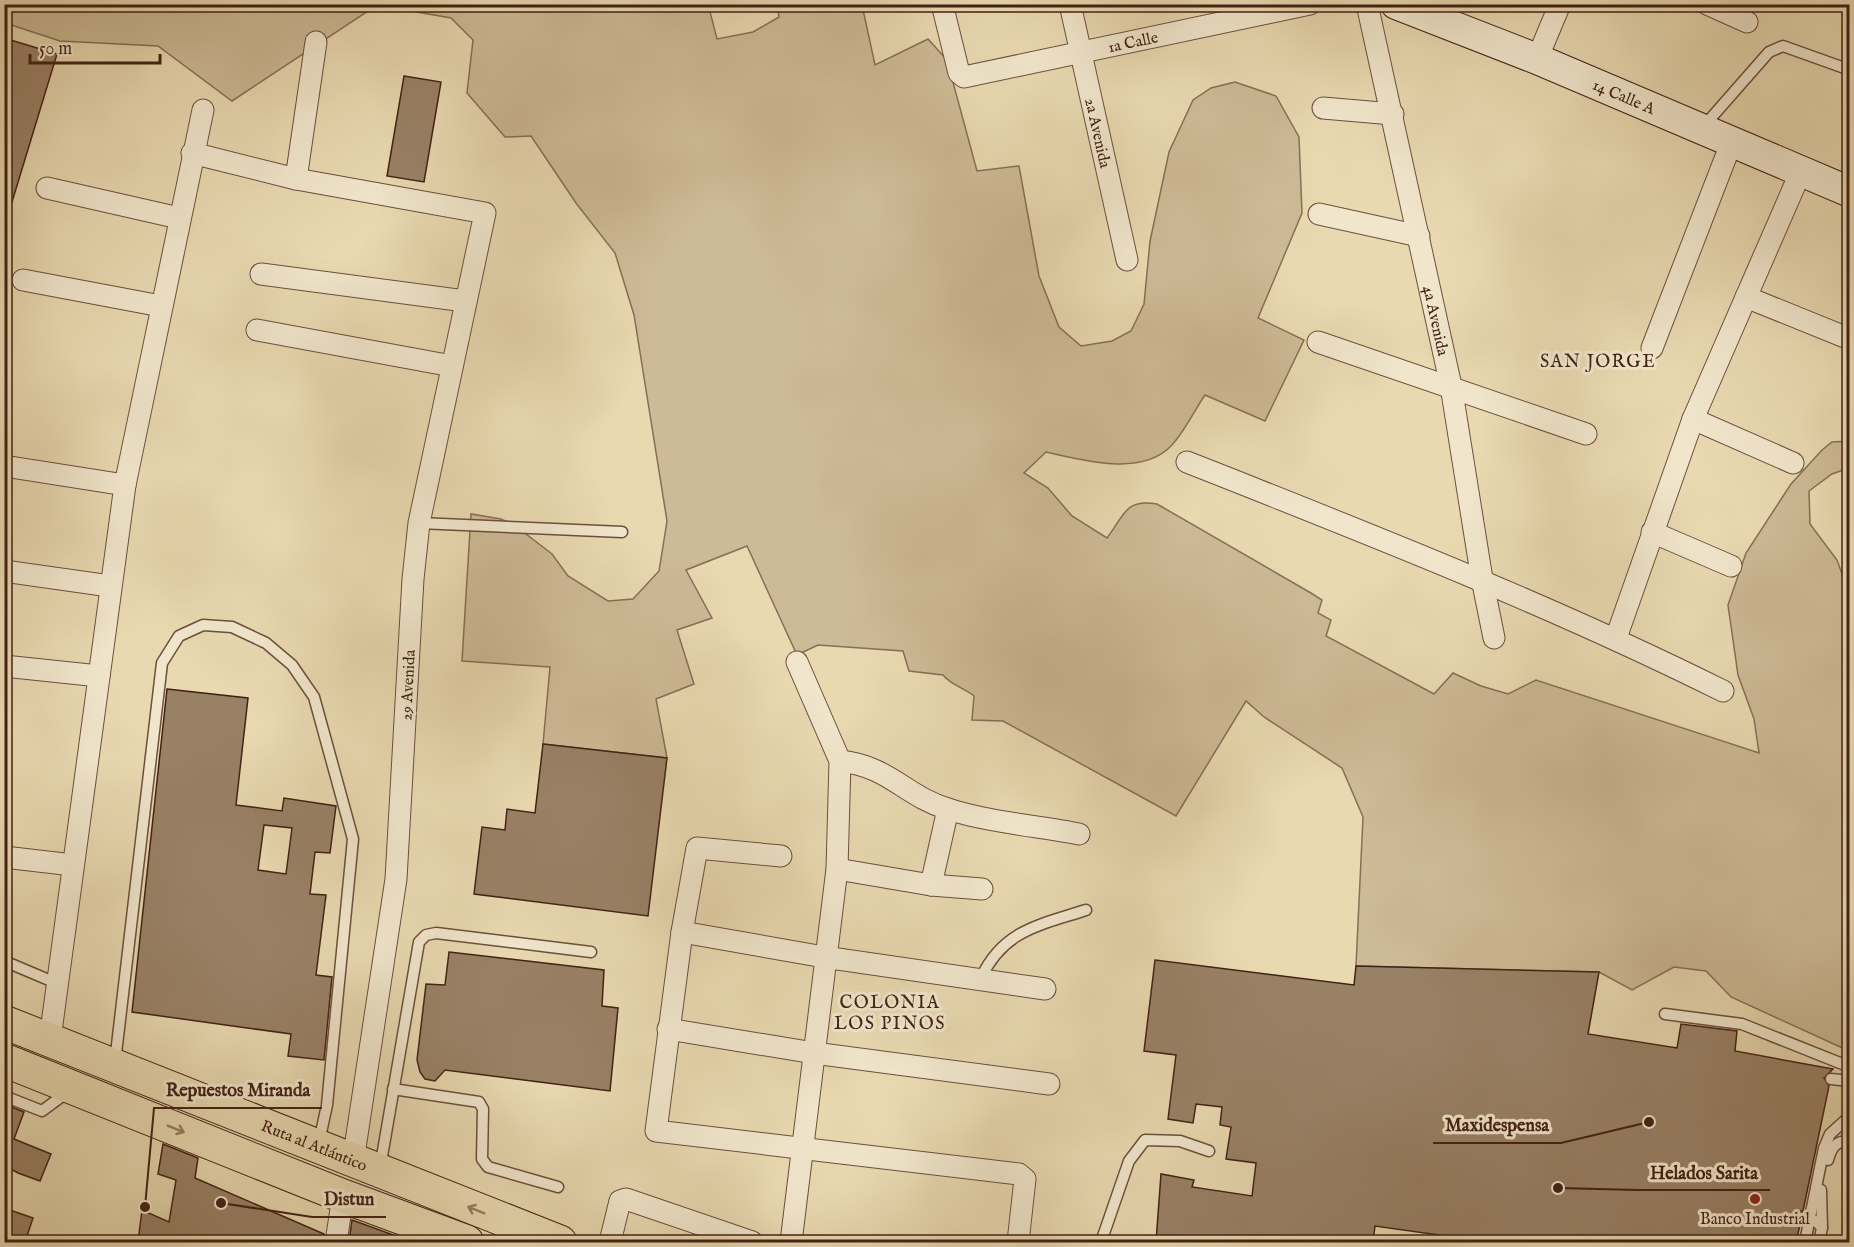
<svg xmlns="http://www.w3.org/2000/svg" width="1854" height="1247" font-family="'IM FELL English',serif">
	<rect width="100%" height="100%" fill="#e9d9b1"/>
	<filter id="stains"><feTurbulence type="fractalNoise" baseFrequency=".00333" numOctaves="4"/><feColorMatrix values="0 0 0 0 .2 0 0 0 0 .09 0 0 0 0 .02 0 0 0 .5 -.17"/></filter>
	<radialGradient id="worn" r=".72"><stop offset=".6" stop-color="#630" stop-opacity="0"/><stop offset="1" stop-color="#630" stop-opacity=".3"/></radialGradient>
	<!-- green -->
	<path fill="#cdba96" stroke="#886e56" stroke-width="1.5" d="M 5,4 L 708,4 L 717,39 L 753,32 L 779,17 L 777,5 L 862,5 L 875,65 L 928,39 L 947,60 L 977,171 L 1019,166 L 1039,276 L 1059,327 L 1081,346 L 1112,341 L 1131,331 L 1144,304 L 1150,241 L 1169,152 L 1193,100 L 1211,88 L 1235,82 L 1276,96 L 1299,137 L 1302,213 L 1258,318 L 1304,340 L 1265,421 L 1205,395 C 1194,411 1185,431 1171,446 C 1141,477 1083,460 1046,452 L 1024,473 L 1048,488 L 1072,516 L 1107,538 C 1124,516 1125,498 1157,504 L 1311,593 L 1322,600 L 1318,613 L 1331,620 L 1326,636 L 1434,694 L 1453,673 L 1481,686 L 1508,694 L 1536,680 L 1759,753 L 1754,719 L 1738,675 L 1728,605 L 1746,553 L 1791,484 L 1822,450 L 1832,442 L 1849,441 L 1849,468 L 1832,474 L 1809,491 L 1810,524 L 1837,560 L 1849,593 L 1849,1051 L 1731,997 L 1706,971 L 1674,967 L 1632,990 L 1599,972 L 1356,966 L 1363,817 L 1342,768 L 1264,717 L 1246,701 L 1176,816 L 1003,721 L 972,720 L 974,696 C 964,688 951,685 943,675 L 909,671 L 903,651 L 818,645 L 797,655 L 747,546 L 686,570 L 712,618 L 677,630 L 694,684 L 656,699 L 667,758 L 543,744 L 550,667 L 462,661 L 471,514 L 501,519 L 514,525 L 552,554 L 568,576 L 608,601 L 633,599 L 659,571 L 667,521 L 634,315 L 615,253 L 576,203 L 531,136 L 505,137 L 467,93 L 473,40 L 451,18 L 377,5 L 232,101 L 158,46 L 60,41 L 5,23 Z"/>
	<!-- building -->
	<g fill="#998166" stroke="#422115" stroke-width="1.5" fill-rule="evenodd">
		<polygon points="4,38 57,54 8,215 4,214"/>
		<polygon points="404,76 441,82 424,182 387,176"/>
		<path d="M 167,689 L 248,698 L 236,805 L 282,811 L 284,798 L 336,806 L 330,853 L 315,852 L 310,894 L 326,895 L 316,975 L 332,977 L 324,1060 L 288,1056 L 291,1034 L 132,1012 ZM 264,825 L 292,828 L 286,874 L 258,870 Z"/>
		<polygon points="543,744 667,758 648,916 474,894 482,827 505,830 507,809 535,813"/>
		<polygon points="449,952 604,970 602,1006 618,1008 610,1091 445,1070 435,1081 425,1079 420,1072 417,1060 426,984 445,985"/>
		<polygon points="1155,960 1354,985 1356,966 1599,972 1588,1034 1677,1048 1681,1024 1737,1031 1735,1051 1833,1069 1824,1078 1829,1086 1803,1211 1797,1211 1794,1217 1794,1222 1800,1225 1796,1242 1489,1242 1375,1226 1373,1242 1156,1242 1161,1174 1194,1180 1192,1187 1252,1196 1256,1163 1226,1159 1231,1127 1220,1125 1222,1107 1196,1104 1193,1123 1168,1119 1176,1055 1144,1051"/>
		<polygon points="4,1104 24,1112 14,1139 51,1154 40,1181 18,1173 4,1165"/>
		<polygon points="163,1144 198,1158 195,1178 324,1234 324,1242 138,1242 142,1210 169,1222 176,1180 158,1174"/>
		<polygon points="4,1208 33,1218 25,1242 4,1242"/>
		<polygon points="352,1220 410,1241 409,1242 349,1242"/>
	</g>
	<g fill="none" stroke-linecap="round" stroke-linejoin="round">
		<!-- lane casing -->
		<g stroke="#6c4f3c" stroke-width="13">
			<g id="lane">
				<polyline points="1704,126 1769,52 1783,46 1850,70"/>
				<polyline points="419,523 622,532"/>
				<polyline points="4,961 56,983"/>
				<path d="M 981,978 C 1003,930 1040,925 1086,910"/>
				<polyline points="1665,1014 1742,1024 1850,1067"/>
				<polyline points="115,1062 162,663 179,636 203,625 232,627 266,643 292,665 314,697 353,839 327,1105 319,1142"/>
				<polyline points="1831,1079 1850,1081"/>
				<polyline points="393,1089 479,1102 483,1109 482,1159 488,1167 558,1187"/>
				<polyline points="4,1096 42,1111 69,1091"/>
				<path d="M 1828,1160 C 1831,1148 1836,1140 1850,1141"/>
				<polyline points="380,1168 419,942 426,935 436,933 591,952"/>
				<polyline points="1821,1190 1822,1228"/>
				<path d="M 1801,1218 C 1811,1219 1817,1220 1822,1228 L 1819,1242"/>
				<polyline points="1101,1242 1129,1161 1145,1140 1180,1141 1209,1151"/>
				<polyline points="1805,1242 1824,1148 1830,1134 1850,1116"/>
			</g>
		</g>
		<!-- street casing -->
		<g stroke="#6c4f3c" stroke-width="23">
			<g id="street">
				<path id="s1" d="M 942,4 L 959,73 L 964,77 L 1310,4"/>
				<path id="s2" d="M 1070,4 L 1127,260"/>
				<path id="s3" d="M 1367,4 L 1451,386 L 1482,579 L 1494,638"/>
				<polyline points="1707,4 1747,22"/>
				<polyline points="1537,59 1560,4"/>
				<polyline points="1323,108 1393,114"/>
				<polyline points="192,153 296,179 485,213 419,523 413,579 396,879 353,1161"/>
				<polyline points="296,179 316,42"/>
				<polyline points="47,188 179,218"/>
				<polyline points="1319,214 1419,236"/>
				<polyline points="261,274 465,301"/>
				<polyline points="23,280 161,306"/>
				<polyline points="1746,297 1850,339"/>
				<polyline points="257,330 452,366"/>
				<polyline points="1318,342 1586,434"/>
				<polyline points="1652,348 1732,141"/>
				<polyline points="1693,419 1793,463"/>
				<path d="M 1187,462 C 1369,534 1548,604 1723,691"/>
				<polyline points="4,466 125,485"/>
				<polyline points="1652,532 1731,566"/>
				<polyline points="4,571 110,586"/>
				<polyline points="1616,638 1693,419 1801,171"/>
				<polyline points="4,666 99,676"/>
				<path d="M 840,761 C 889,766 905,796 948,809 C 988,822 1037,826 1079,834"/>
				<polyline points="781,856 697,848 682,932 656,1131 1019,1174 1025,1179 1018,1242"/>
				<polyline points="4,857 73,865"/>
				<polyline points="837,869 931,885 982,889"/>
				<polyline points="931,885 948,809"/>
				<polyline points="682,932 824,957 1045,989"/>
				<polyline points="668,1029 814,1053 1049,1084"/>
				<polyline points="50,1039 125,485 203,110"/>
				<polyline points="336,1242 343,1196"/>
				<polyline points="610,1242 620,1201 626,1199 752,1242"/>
				<polyline points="791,1242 837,869 840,761 797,662"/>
			</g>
		</g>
		<!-- secondary casing -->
		<g stroke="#422115" stroke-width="32">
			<g id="secondary">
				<path id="s4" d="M 1396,4 L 1537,59 L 1850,192"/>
			</g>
		</g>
		<!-- highway casing -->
		<g stroke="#422115" stroke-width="35">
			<g id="highway">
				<path id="s5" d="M 4,1022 L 560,1242"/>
				<polyline points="4,1060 343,1196 467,1242"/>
			</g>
		</g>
		<!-- lane -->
		<use href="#lane" stroke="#f1e6cc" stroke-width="10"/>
		<!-- street -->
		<use href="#street" stroke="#f1e6cc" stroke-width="21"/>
		<!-- secondary -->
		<use href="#secondary" stroke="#f1e6cc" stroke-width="30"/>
		<!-- highway -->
		<use href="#highway" stroke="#e9d9b1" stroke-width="33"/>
	</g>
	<!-- one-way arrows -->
	<defs><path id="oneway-shaft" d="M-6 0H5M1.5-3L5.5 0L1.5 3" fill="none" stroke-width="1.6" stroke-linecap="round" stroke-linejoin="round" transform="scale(1.5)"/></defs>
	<g stroke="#967d63">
		<use href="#oneway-shaft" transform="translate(176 1129) rotate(22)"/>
		<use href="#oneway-shaft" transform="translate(476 1210) rotate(-158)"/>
	</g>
	<!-- markers -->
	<circle fill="#8f2418" stroke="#f1e6cc" stroke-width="2" cx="1755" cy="1199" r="6"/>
	<g text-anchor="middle" stroke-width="6" stroke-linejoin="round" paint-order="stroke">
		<!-- street labels -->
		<g font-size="16" fill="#422115" stroke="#f1e6cc">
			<text dy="6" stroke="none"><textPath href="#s1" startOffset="250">1a Calle</textPath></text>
			<text dy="6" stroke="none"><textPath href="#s4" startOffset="246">14 Calle A</textPath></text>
			<text dy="6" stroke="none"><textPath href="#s2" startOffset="132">2a Avenida</textPath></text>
			<text dy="6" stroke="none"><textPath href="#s3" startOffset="324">4a Avenida</textPath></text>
			<text transform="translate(407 685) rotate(-87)" y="6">29 Avenida</text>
			<text dy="6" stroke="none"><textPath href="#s5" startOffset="334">Ruta al Atlántico</textPath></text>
		</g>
		<!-- poi labels -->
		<g font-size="16" fill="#422115" stroke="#f1e6cc">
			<text x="1755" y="1224">Banco Industrial</text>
		</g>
		<!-- neighbourhood labels -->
		<g font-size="18" letter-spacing="1.5" fill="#422115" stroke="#f1e6cc">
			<text x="1598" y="367">SAN JORGE</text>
			<text x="890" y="1008">COLONIA<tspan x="890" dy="21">LOS PINOS</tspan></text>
		</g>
	</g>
	<!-- callouts -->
	<path fill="none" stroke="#422115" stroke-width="2" d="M145 1207L154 1108H322M1649 1122L1561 1143H1433M1558 1188L1638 1190H1770M221 1203L312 1217H386"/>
	<g fill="#422115" stroke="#f1e6cc" stroke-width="2">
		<circle cx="145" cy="1207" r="6"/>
		<circle cx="1649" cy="1122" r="6"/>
		<circle cx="1558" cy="1188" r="6"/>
		<circle cx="221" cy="1203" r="6"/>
	</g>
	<g font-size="18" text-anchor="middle" font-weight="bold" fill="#422115" stroke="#f1e6cc" stroke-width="6" stroke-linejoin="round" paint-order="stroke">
		<text x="238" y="1096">Repuestos Miranda</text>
		<text x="1497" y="1131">Maxidespensa</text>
		<text x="1704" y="1179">Helados Sarita</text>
		<text x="349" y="1205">Distun</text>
	</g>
	<!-- margin -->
	<rect width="1854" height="1247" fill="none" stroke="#e9d9b1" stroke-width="24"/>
	<rect x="6" y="6" width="1842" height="1235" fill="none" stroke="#422115" stroke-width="3"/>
	<rect x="12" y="12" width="1830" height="1223" fill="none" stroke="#422115" stroke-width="1.5"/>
	<!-- scale -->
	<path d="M30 54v9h130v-9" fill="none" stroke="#422115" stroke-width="3"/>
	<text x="39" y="54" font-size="18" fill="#422115" stroke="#f1e6cc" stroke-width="4.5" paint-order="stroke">50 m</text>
	<rect width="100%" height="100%" filter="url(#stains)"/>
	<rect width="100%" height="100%" fill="url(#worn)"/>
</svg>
